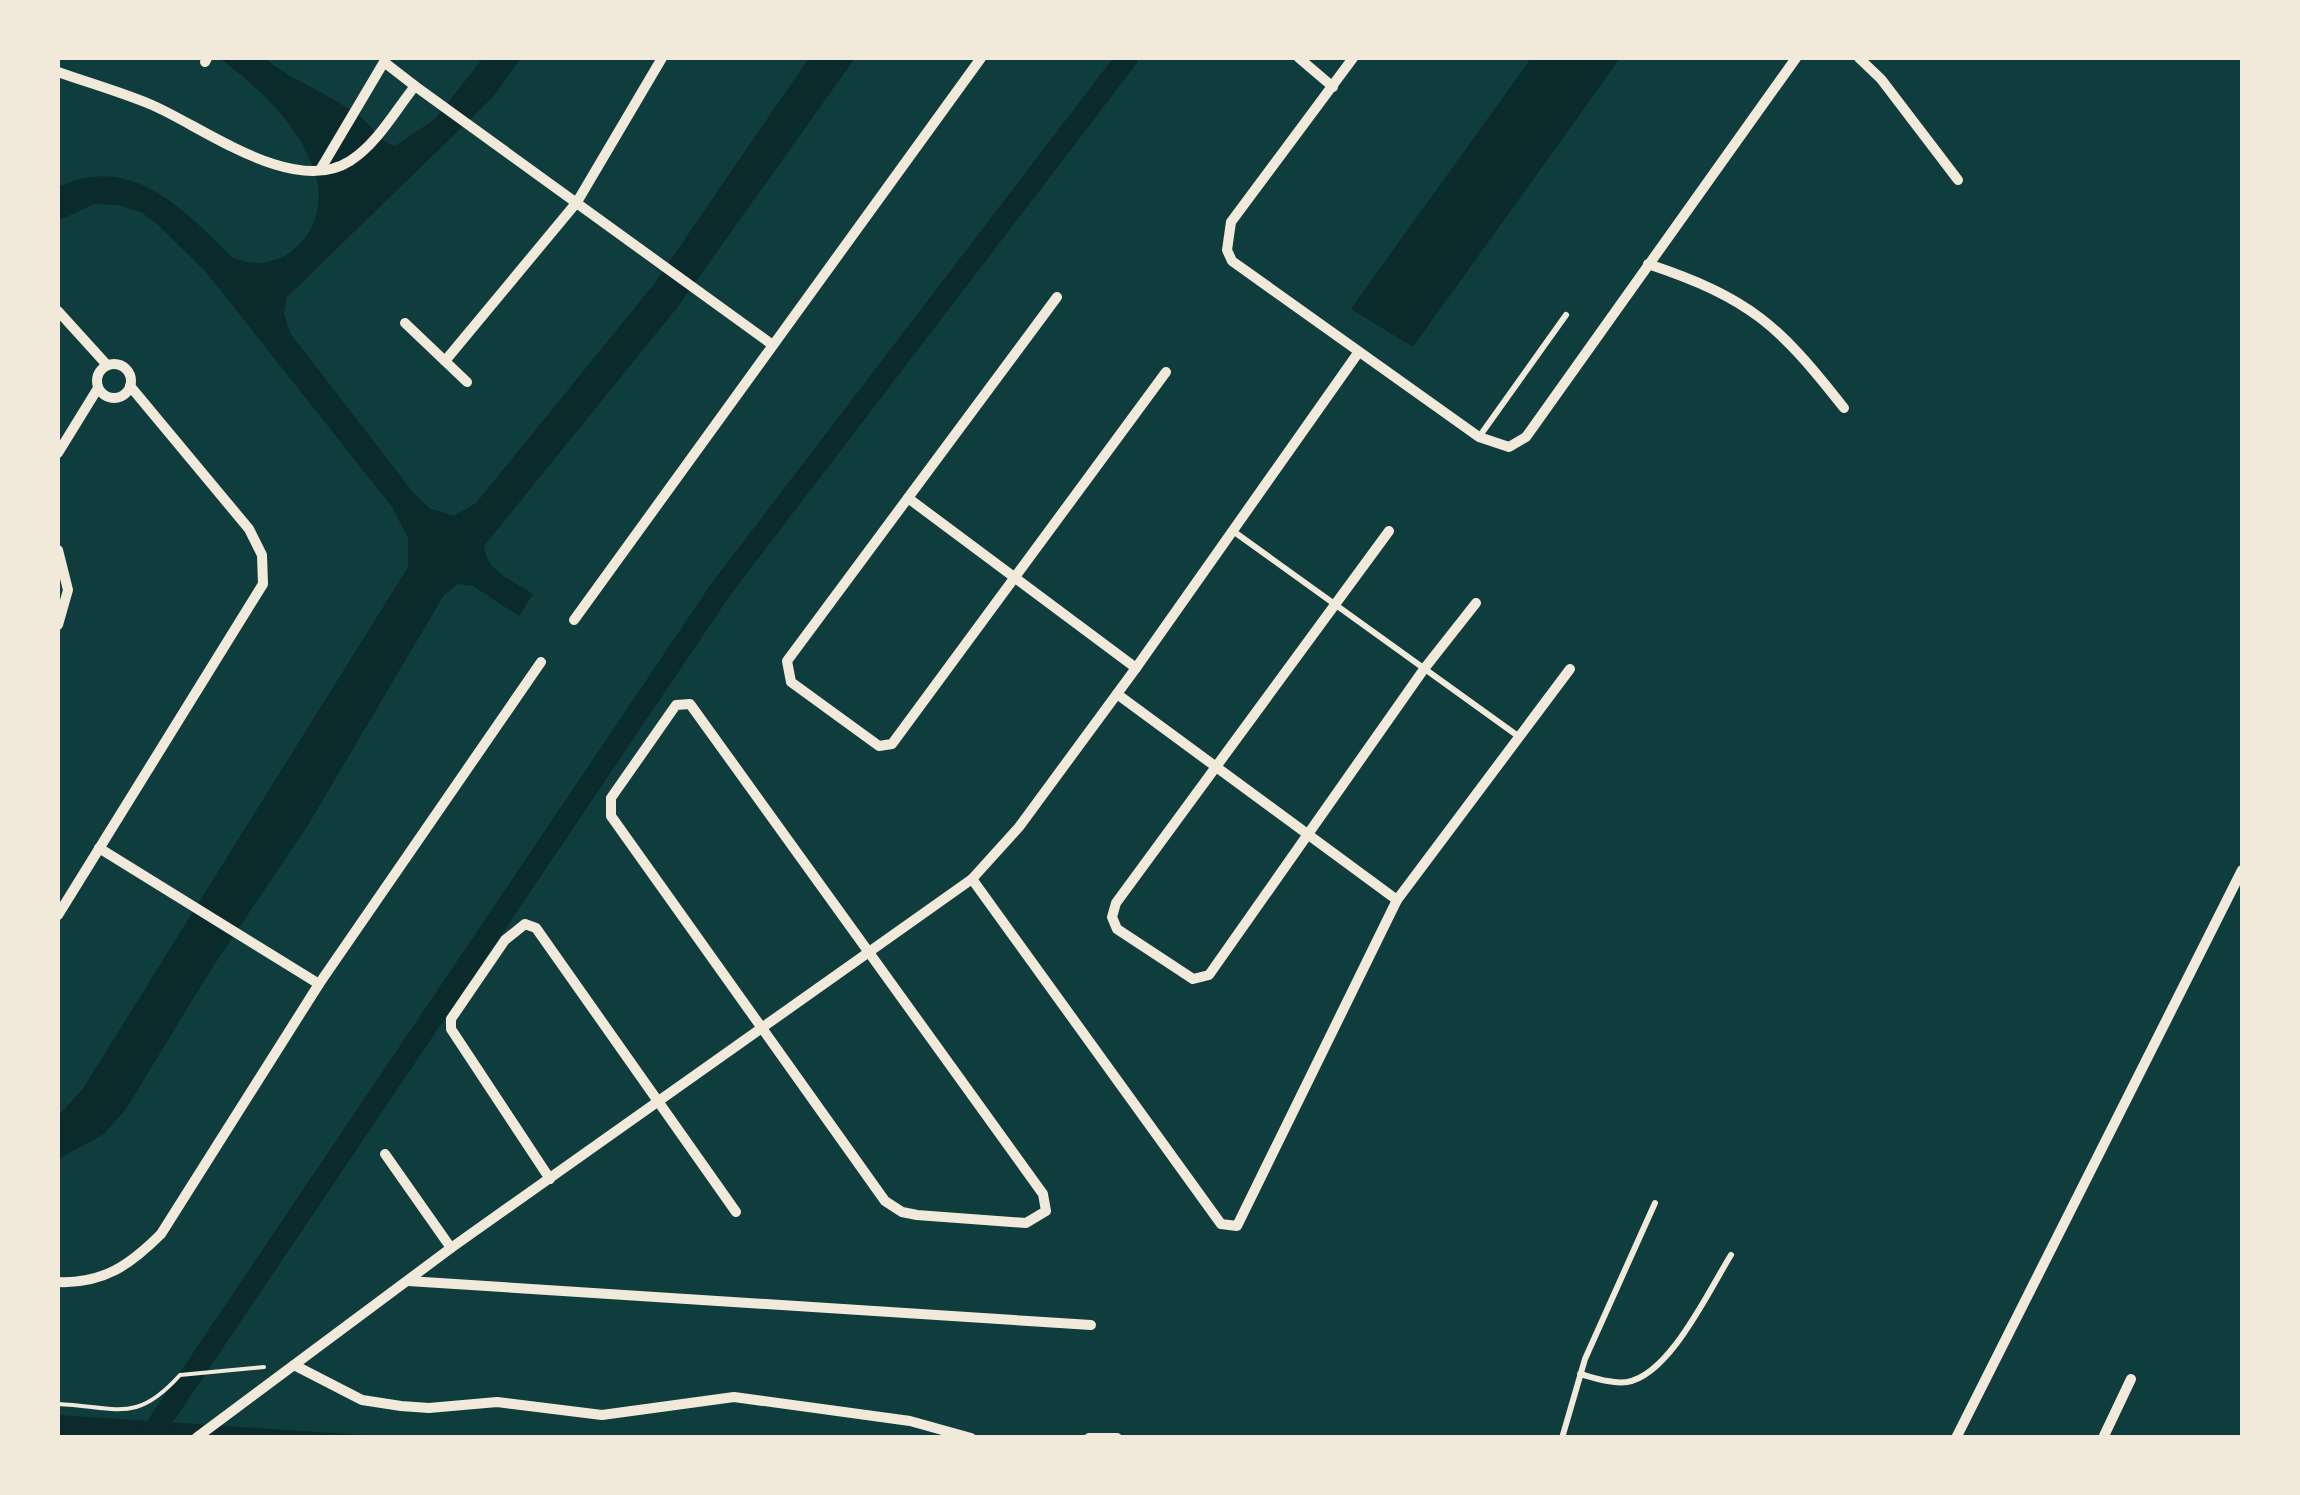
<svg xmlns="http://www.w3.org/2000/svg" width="2300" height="1495" font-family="'DejaVu Sans',sans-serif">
	<rect width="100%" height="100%" fill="#0f3d3e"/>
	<!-- water -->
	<g fill="#0a2a2b">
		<path d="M 219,58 L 264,58 C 294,82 329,93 359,116 C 372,125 380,142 395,146 L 435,119 L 483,58 L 521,58 L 493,97 L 287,297 L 284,314 L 290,333 L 412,491 L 429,508 L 454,516 L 476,503 L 654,284 L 809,58 L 855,58 L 676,309 L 484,546 C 485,570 515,582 533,594 L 519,616 L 473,586 L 458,584 L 444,595 L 308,825 L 210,971 L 126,1109 L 104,1134 L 58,1159 L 58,1116 L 82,1090 L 408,567 L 408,538 L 392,507 L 206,272 L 158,225 L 141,212 L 117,205 L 94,204 L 58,221 L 58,187 C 132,152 183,209 232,257 C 284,281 331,227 316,176 C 302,127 259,87 219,58 Z"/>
		<polygon points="1531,58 1620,58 1413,347 1351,309"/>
		<polygon points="58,1415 393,1437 58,1437"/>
	</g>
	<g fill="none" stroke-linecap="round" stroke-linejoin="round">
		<!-- canal -->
		<polyline stroke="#0a2a2b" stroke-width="22" points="149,1438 721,589 1127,58"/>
		<!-- path -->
		<path stroke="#f1e9da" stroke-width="4" d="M 58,1404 C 118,1407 136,1424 180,1375 L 264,1367"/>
		<!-- service -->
		<g stroke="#f1e9da" stroke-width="6">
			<polyline points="1479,437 1566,315"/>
			<polyline points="1233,531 1518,736"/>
			<path d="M 1580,1374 C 1595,1378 1612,1384 1627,1382 C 1670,1375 1709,1290 1731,1255"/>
			<polyline points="1562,1438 1585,1359 1655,1203"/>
		</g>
		<!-- minor -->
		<g stroke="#f1e9da" stroke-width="10">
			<polyline points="386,58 384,62 415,86 770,343"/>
			<polyline points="1299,58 1333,87"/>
			<polyline points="1353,58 1231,222 1227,250 1232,261 1479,437 1509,447 1526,437 1796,58"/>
			<polyline points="1859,58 1881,79 1958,180"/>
			<polyline points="205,62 207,58"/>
			<path d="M 58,72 C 89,83 121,92 152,105 C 203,127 294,197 350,161 C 377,144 395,111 415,86"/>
			<polyline points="320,170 384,62"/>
			<path d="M 1648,264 C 1750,298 1779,325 1844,408"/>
			<polyline points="1057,297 787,661 791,682 879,746 892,744 1166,372"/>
			<polyline points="58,311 107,365"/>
			<polyline points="405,323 467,382"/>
			<polyline points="445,361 577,202 662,58"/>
			<circle cx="114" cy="381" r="17"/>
			<polyline points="58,453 98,388"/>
			<polyline points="908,498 1136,668"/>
			<polyline points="1389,531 1116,903 1112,917 1117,929 1193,979 1209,975 1424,669 1476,603"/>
			<polyline points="58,550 68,590 58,625"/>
			<polyline points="574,620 981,58"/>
			<polyline points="1117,694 1397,900"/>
			<polygon points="690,704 1043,1194 1046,1211 1026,1223 917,1215 902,1212 885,1201 611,816 611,798 676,705"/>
			<polyline points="99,848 319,984"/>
			<polyline points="972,879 1221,1224 1237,1226 1397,900 1570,669"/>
			<polyline points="58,915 263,584 262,555 249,529 130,386"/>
			<polyline points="385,1154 451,1248"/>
			<polyline points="550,1179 451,1029 451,1019 505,940 525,924 536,928 736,1212"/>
			<polyline points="408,1281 1091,1325"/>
			<path d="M 58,1282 C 103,1284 130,1265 161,1234 L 319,984 L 541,662"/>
			<polyline points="294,1365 362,1400 401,1406 429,1408 497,1402 602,1415 734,1397 910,1421 971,1438"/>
			<polyline points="196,1438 451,1248 972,879 1019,827 1136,668 1358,353"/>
			<polyline points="1089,1438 1117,1438"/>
			<polyline points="1956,1438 2242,870"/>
			<polyline points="2103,1438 2131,1379"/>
		</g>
	</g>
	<!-- border -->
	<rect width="2300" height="1495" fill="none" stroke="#f1e9da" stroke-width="120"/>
</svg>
